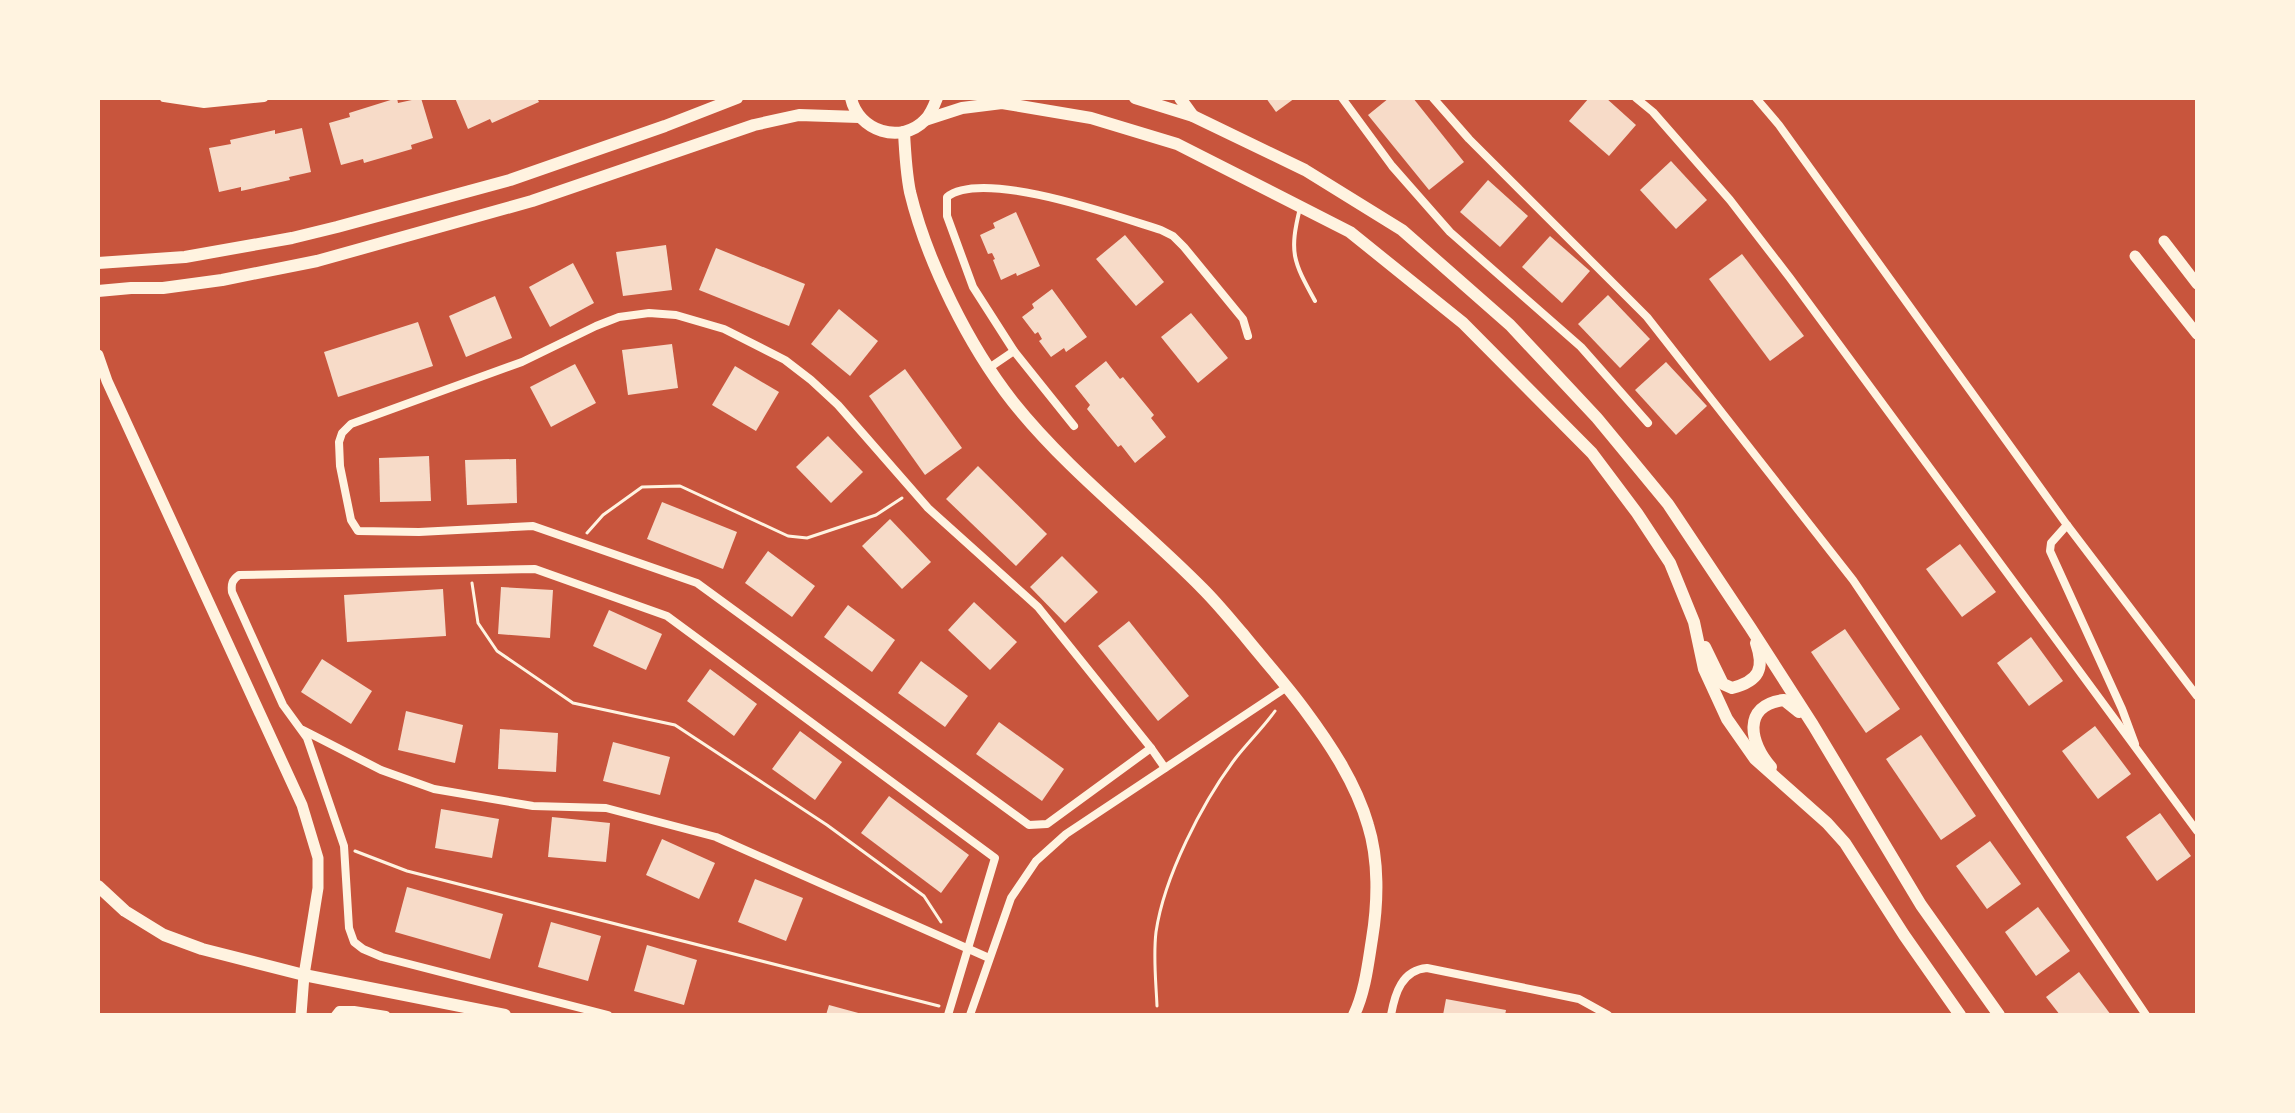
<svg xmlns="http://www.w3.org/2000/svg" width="2295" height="1113" font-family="'Titillium Web',sans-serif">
	<rect width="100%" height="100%" fill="#c8553d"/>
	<!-- building -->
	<g fill="#f7dbc8">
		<polygon points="397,98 398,103 421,98 433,138 411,145 412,149 364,163 363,159 341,165 329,123 350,117 349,113"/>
		<polygon points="455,98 537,98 539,102 492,123 490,119 468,129"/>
		<polygon points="1266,98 1295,98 1276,112"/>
		<polygon points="1389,98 1413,98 1464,162 1429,190 1368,115"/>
		<polygon points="1589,98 1606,98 1636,125 1609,156 1569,121"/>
		<polygon points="302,128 311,172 289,177 290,180 241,191 241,187 219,192 209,148 231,144 230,140 275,130 275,134"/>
		<polygon points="1671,161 1707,200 1676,229 1640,190"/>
		<polygon points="1488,180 1528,216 1500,247 1460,212"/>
		<polygon points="1016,212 1040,266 1017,276 1016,273 1001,280 993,260 995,259 992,253 988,254 980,235 995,228 993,223"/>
		<polygon points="1125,235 1164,282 1136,306 1096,259"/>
		<polygon points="1550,236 1590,271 1562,303 1522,267"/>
		<polygon points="666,245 672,290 623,296 616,252"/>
		<polygon points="716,248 805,284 789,326 699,290"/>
		<polygon points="1742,254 1804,336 1770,361 1709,279"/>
		<polygon points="573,263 594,303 550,327 529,287"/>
		<polygon points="1052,289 1087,337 1066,352 1064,348 1051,357 1039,341 1042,339 1038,332 1035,334 1022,317 1034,308 1032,304"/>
		<polygon points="1608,295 1650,339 1620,368 1578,324"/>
		<polygon points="495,296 512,338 466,357 449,316"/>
		<polygon points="839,309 878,341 850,376 811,344"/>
		<polygon points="1191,313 1228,358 1198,383 1161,337"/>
		<polygon points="418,322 433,366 338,397 324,352"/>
		<polygon points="672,344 678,388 628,395 622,350"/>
		<polygon points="1106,361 1120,379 1123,377 1154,415 1151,418 1166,437 1135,463 1121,445 1118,447 1087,409 1090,405 1075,386"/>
		<polygon points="1666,362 1707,406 1676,435 1635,390"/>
		<polygon points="575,364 596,403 551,427 530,387"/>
		<polygon points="735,366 779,392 756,431 712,405"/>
		<polygon points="905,369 962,448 925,475 869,396"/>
		<polygon points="828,436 863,472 831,503 796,467"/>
		<polygon points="429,456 431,501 380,502 379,458"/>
		<polygon points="516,459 517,503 467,505 465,460"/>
		<polygon points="978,466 1047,534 1016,566 946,499"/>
		<polygon points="662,502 737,532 723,569 647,539"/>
		<polygon points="890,519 931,562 902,589 862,546"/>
		<polygon points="1960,544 1996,592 1962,617 1926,569"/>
		<polygon points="768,551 815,586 792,617 745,583"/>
		<polygon points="1062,556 1098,592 1065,623 1030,587"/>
		<polygon points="501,587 553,590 550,638 498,634"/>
		<polygon points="443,589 446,636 347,642 344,595"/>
		<polygon points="974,602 1017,642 990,670 948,630"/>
		<polygon points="848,605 895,640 872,672 824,637"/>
		<polygon points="609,610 662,634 646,670 593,646"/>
		<polygon points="1129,621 1189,696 1158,721 1098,646"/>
		<polygon points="1845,629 1900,709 1866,733 1811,652"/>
		<polygon points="2031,637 2063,681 2029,706 1997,663"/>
		<polygon points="322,659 372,691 351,724 301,692"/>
		<polygon points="921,661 968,696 945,727 898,693"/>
		<polygon points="710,669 757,704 734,736 687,701"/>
		<polygon points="406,711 463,725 455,763 398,750"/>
		<polygon points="999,722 1064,769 1042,801 976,754"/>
		<polygon points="2095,726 2131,774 2098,799 2062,751"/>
		<polygon points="500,729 558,733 556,772 498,769"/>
		<polygon points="800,731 842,762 815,800 772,769"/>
		<polygon points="1921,735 1976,816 1941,840 1886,759"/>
		<polygon points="613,742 670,757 660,795 603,781"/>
		<polygon points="889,796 969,855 941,893 861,833"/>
		<polygon points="441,809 499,819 492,858 435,848"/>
		<polygon points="2160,813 2191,856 2157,881 2126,837"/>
		<polygon points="552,817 610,823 606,862 548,857"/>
		<polygon points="662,839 715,863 699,899 646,875"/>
		<polygon points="1990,841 2021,884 1987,909 1956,866"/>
		<polygon points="755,879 803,898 786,941 738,922"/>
		<polygon points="407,887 503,914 490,959 395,932"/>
		<polygon points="2038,907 2070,951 2036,976 2005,932"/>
		<polygon points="551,922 601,936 588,981 538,967"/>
		<polygon points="647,945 697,960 684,1005 634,991"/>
		<polygon points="2079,972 2111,1015 2060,1015 2046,997"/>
		<polygon points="1446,999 1506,1010 1505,1015 1443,1015"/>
		<polygon points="829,1005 862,1014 862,1015 826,1015"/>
	</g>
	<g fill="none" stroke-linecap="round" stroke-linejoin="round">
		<!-- path -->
		<g stroke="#fff3e0" stroke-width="3">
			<polyline points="587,533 603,515 642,487 680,486 788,536 807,538 876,515 902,498"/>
			<polyline points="472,583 478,623 497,651 573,703 675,725 827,825 924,896 941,922"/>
			<polyline points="355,851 407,871 939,1006"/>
			<path d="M 1157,1006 C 1156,982 1153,957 1156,932 C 1164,877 1202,803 1235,759 C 1248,742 1263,728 1275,711"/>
		</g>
		<!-- service -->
		<path stroke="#fff3e0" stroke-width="4" d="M 1300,208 C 1289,253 1293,261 1315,301"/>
		<!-- minor -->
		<g stroke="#fff3e0" stroke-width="8">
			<polyline points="164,98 204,104 264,98"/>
			<polyline points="1342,98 1392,166 1450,232 1581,347 1648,423"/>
			<polyline points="1433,98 1469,139 1647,317 1853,580 2146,1015"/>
			<polyline points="1636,98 1653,112 1730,200 1790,278 2197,831"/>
			<polyline points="1756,98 1779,125 2067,525 2197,696"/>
			<polygon points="649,313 676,315 724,329 785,360 811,380 838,405 928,508 1038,607 1151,748 1047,824 1029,825 697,583 533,526 419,532 358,531 351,520 340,466 339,442 342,433 351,424 522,362 596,326 619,317"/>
			<polyline points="989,368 1014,351"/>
			<path d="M 1074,426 L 1014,351 L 973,287 L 947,216 L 947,197 C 983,168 1119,217 1161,230 L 1173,236 L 1184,247 L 1243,319 L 1248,336"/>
			<polyline points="2067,525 2051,543 2050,551 2122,709 2135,744"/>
			<polyline points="303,730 381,770 434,789 533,806 606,808 716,837 989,958"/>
			<polyline points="1151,748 1165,768"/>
			<polyline points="335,1015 339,1010 354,1010 386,1015"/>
			<path d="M 608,1015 L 382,957 L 363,949 L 354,942 L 349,928 L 344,846 L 307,738 L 283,705 L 232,592 C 231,584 232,580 239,575 L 535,569 L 667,616 L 995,858 L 948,1015"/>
			<polyline points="970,1015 1011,898 1036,861 1066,834 1287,687"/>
			<path d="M 1391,1015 C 1395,993 1402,970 1427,968 L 1579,999 L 1608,1015"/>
		</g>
		<!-- tertiary -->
		<g stroke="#fff3e0" stroke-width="11">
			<polyline points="2164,241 2197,284"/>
			<polyline points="2135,256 2197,334"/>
			<polyline points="98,355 107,381 302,805 318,858 318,888 304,975 301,1015"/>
		</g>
		<!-- secondary -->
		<g stroke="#fff3e0" stroke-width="12">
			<path d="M 851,98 C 858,131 901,145 925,120 C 931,114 934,106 937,98"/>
			<polyline points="1135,98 1193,116 1305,170 1402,230 1510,325 1597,418 1668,504 1750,627 1813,725 1921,905 1999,1015"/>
			<polyline points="1180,98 1193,116"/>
			<polyline points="925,120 962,108 1002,103 1091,118 1177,144 1350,232 1463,323 1592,453 1637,513 1670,563 1694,622 1704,669 1727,719 1755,759 1827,823 1845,843 1904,935 1960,1015"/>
			<path d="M 904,132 C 905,152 906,172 910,192 C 927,262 969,346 1013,402 C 1069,472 1141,526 1203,589 C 1217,603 1230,619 1243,634 C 1263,659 1285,683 1304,709 C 1330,744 1356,783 1368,825 C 1379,860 1378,903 1372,939 C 1368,964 1365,992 1354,1015"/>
			<polyline points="98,263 185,257 292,238 337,227 510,180 665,126 737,98"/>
			<polyline points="98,291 131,288 163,288 222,280 317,261 532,201 754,125 799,115 859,117"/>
			<path d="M 1705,647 L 1723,684 L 1732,688 C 1759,681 1765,669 1756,643"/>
			<path d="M 1771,767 C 1750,744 1741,705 1784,700 L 1799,712"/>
			<polyline points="98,886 125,911 164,935 202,949 304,975 505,1015"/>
		</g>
	</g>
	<!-- border -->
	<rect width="2295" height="1113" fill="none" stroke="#fff3e0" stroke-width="200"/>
</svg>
